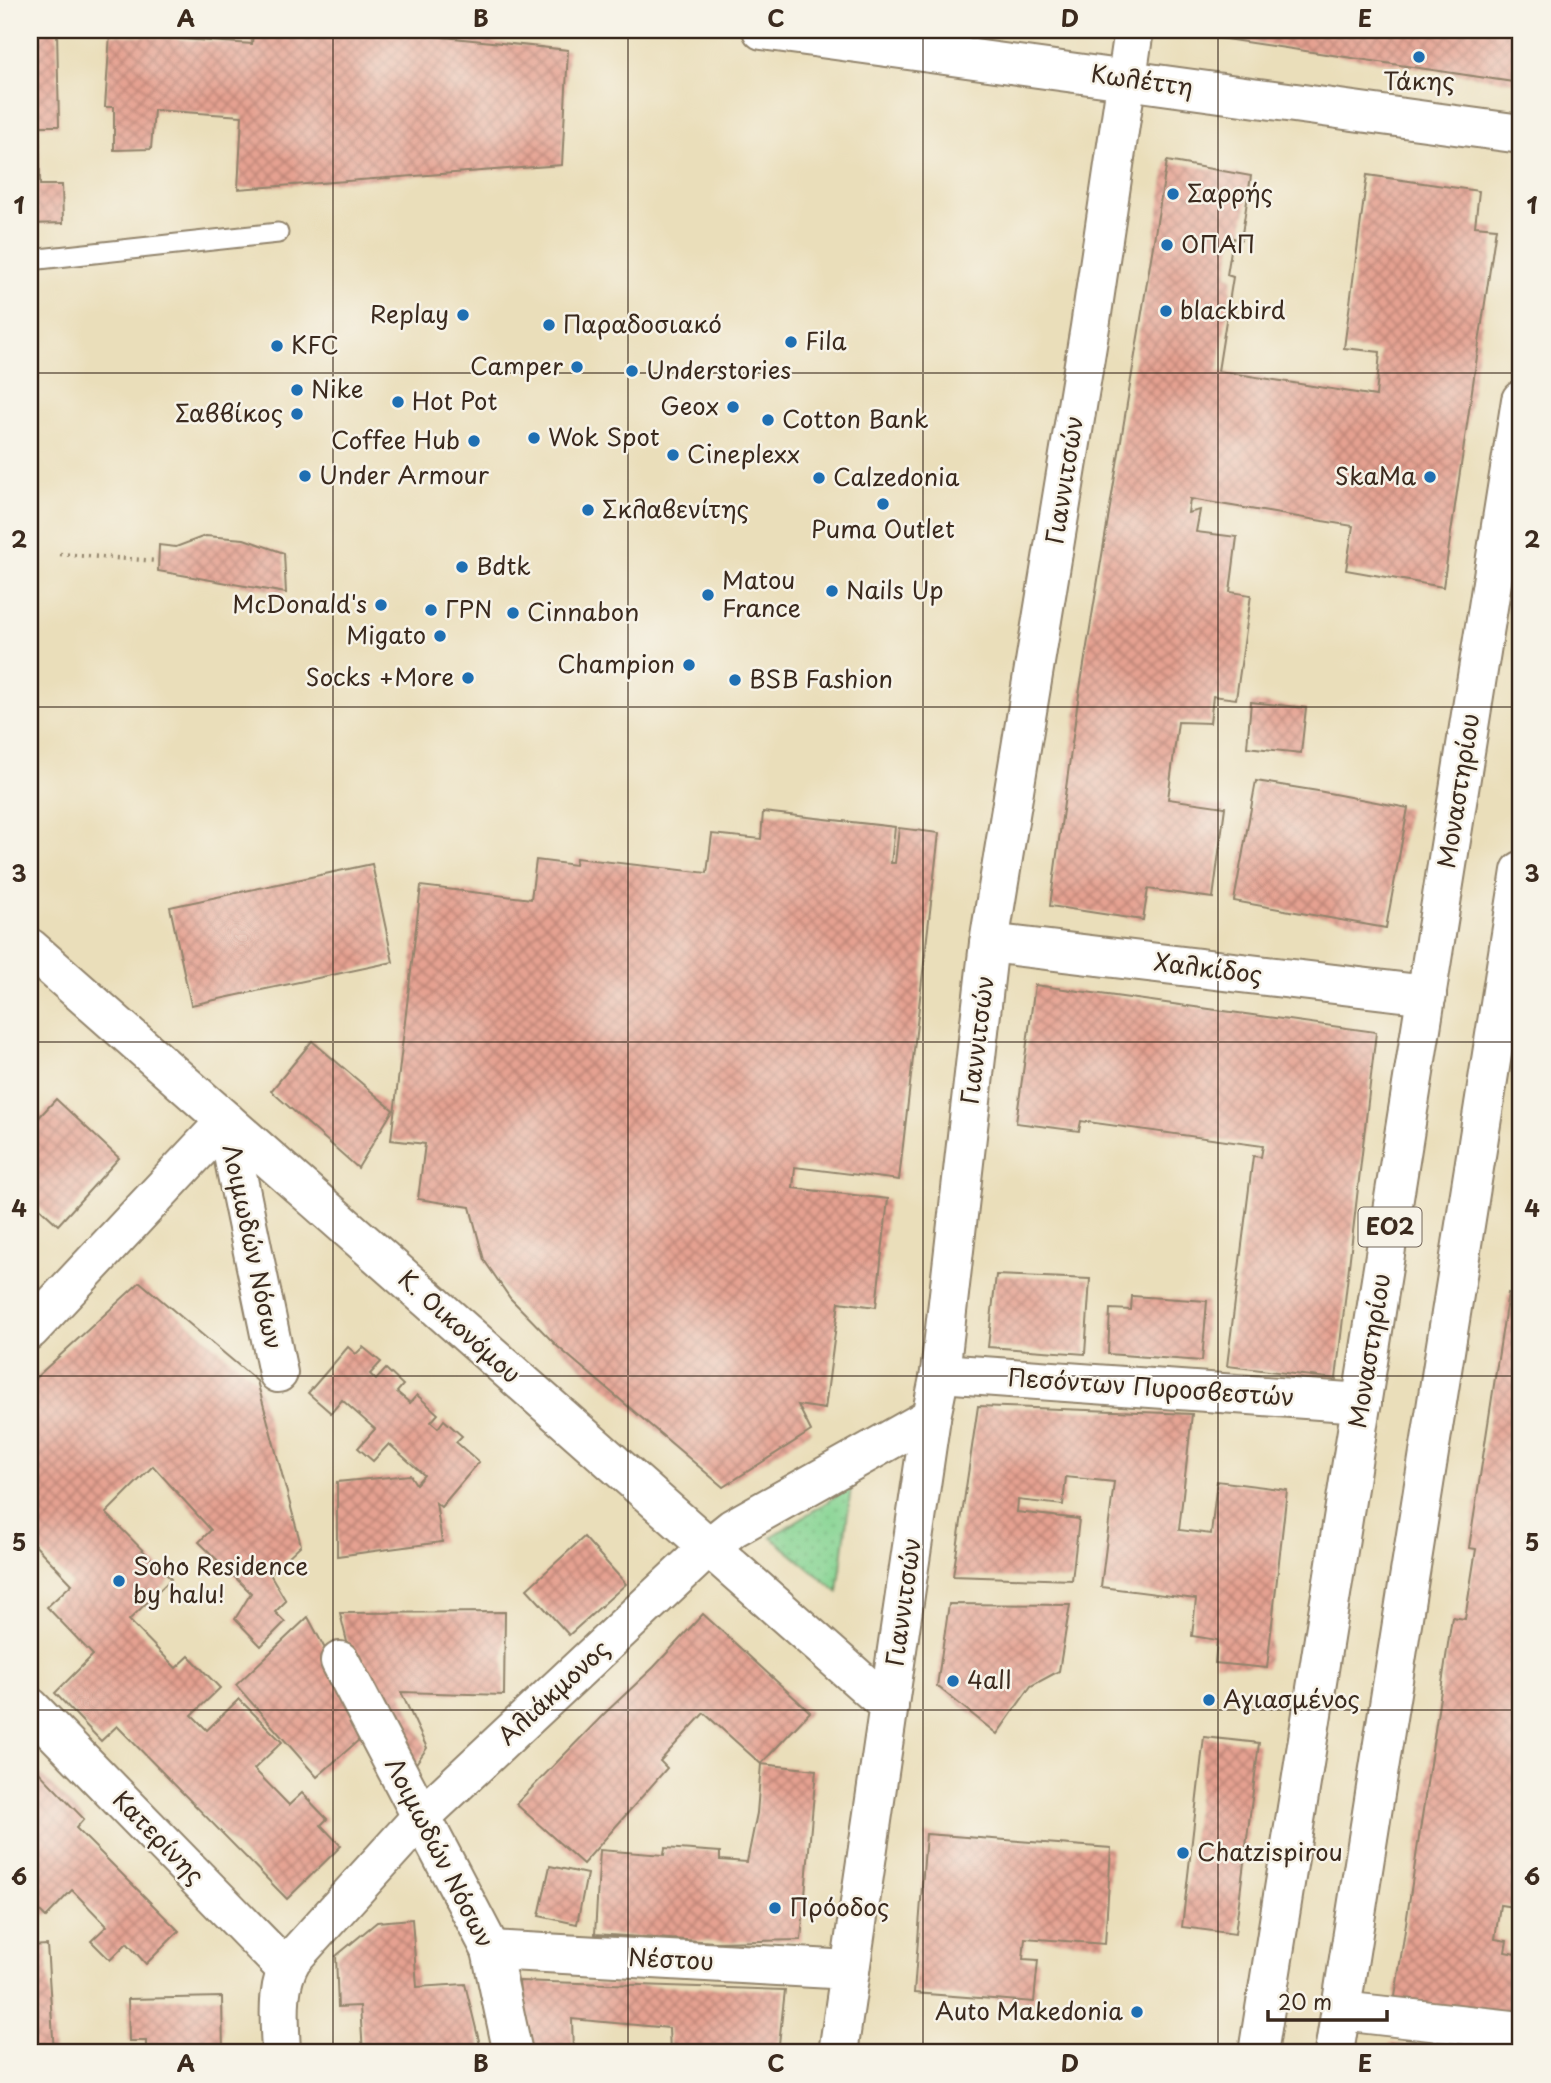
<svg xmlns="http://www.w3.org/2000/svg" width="1551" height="2083" font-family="'Playpen Sans',sans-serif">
	<defs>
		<pattern id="grass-dots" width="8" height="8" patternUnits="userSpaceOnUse" patternTransform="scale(1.75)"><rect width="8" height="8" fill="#86d493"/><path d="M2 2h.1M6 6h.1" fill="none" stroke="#75b67e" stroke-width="1.8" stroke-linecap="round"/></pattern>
		<pattern id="building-cross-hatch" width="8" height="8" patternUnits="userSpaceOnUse" patternTransform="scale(1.75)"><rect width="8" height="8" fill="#e5a191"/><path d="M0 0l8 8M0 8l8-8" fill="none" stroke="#bb8376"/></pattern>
	</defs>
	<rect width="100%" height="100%" fill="#f7f3e8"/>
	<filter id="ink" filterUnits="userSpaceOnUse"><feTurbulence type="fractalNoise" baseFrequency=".0143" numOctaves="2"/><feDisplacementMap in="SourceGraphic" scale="14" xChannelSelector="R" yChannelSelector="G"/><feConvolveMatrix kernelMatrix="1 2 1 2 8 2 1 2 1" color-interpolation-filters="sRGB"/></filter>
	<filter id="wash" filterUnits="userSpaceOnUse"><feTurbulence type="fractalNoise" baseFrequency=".00686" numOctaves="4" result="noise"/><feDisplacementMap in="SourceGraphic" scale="28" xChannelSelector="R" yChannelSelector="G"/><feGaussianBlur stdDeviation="1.57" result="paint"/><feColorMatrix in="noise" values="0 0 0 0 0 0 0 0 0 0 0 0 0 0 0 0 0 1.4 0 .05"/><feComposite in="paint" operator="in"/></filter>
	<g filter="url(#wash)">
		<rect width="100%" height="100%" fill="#eadeba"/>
		<!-- grass -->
		<polygon fill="url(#grass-dots)" stroke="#607f58" stroke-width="2" points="851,1487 838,1592 771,1537"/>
		<g id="blocks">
			<!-- building -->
			<g fill="url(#building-cross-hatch)">
				<polygon points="30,30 57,30 59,126 39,126 40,185 62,185 63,223 30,224"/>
				<polygon points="253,30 377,30 568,50 562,165 238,189 242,116 154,110 151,149 114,150 114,107 105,107 110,34 252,44"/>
				<polygon points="1185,30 1521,30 1521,72 1520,83 1185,33"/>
				<polygon points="1167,161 1251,176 1241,240 1233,238 1227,275 1233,277 1218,371 1376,396 1380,352 1344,348 1367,175 1479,191 1475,226 1496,228 1443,587 1346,570 1353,526 1190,499 1188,513 1200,510 1196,532 1237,537 1230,592 1251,595 1236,699 1213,696 1210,723 1178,722 1168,799 1225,807 1213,898 1148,889 1143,920 1050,906 1077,707"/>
				<polygon points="205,536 244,539 284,553 286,593 158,571 159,545 176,547"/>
				<polygon points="1251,702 1306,708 1301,753 1247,747"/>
				<polygon points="1256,781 1318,791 1408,808 1386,928 1234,901"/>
				<polygon points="763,812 895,827 891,863 895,863 899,828 939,833 899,1180 795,1167 793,1188 888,1199 876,1307 839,1302 825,1409 798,1405 811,1431 723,1487 557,1346 510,1298 484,1260 470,1207 418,1199 425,1144 391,1140 421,886 531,899 536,860 575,865 576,858 707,873 712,834 761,839"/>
				<polygon points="372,864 393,962 191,1005 170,907"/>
				<polygon points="1035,985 1376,1032 1336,1379 1227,1366 1253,1156 1261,1157 1263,1146 1081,1121 1079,1131 1016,1123"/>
				<polygon points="312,1041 393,1110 358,1168 271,1091"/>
				<polygon points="56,1099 119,1158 58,1225 30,1199 30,1127"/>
				<polygon points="996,1275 1090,1279 1085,1354 988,1347"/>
				<polygon points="140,1282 257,1381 301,1545 270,1574 286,1601 275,1612 285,1622 261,1646 235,1619 251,1593 199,1542 211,1530 153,1466 106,1513 171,1579 129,1620 176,1668 189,1656 220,1688 192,1715 207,1730 239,1699 282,1742 254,1769 289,1805 302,1793 327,1819 321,1825 341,1846 287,1899 117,1726 101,1741 55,1693 93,1655 47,1607 72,1584 30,1540 30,1383"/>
				<polygon points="1508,1293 1521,1295 1521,1908 1500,1905 1495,1939 1507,1941 1505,1952 1521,1955 1521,2022 1393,2010 1452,1617 1465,1619 1476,1549 1469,1548"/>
				<polygon points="1132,1296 1207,1301 1202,1361 1108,1354 1110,1309 1131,1310"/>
				<polygon points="348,1347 356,1354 363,1347 381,1362 370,1374 376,1380 386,1369 403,1385 397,1392 410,1403 417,1395 438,1414 431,1422 438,1428 444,1420 462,1436 456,1442 479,1462 441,1507 436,1503 442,1542 337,1556 337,1482 410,1475 416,1484 424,1475 389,1444 373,1461 358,1448 375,1429 342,1400 331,1413 308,1393"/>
				<polygon points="978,1406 1192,1414 1179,1530 1211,1534 1217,1481 1287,1490 1267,1668 1215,1663 1217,1640 1192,1636 1196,1599 1101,1587 1114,1482 1066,1477 1063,1505 1018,1500 1017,1512 1079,1519 1072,1580 953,1576"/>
				<polygon points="584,1537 626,1584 569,1635 527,1589"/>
				<polygon points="949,1604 1070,1605 1059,1671 1031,1686 997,1734 937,1686"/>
				<polygon points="505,1612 504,1695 401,1692 427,1748 407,1776 356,1679 340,1613"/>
				<polygon points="703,1614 810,1712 761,1764 704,1713 660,1761 667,1768 583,1864 516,1804 606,1712 654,1667"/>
				<polygon points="308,1617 369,1731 317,1777 236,1685"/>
				<polygon points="1204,1737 1259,1743 1235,1934 1182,1927"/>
				<polygon points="30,1763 84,1819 76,1828 179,1931 146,1964 127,1943 110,1960 91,1941 107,1926 72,1890 46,1917 30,1901"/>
				<polygon points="761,1764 816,1770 801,1940 715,1942 595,1934 600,1850 664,1855 665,1848 720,1852 720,1860 747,1862 757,1813"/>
				<polygon points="926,1834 1111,1848 1105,1944 1025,1938 1023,1959 1038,1960 1034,2002 914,1993"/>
				<polygon points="550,1866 587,1874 577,1924 539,1916"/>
				<polygon points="412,1919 417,1987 465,1984 482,2053 363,2053 360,2006 338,2007 336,1956 377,1922"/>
				<polygon points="47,1945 54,2053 30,2053 30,1946"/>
				<polygon points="519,1981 785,1990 778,2053 670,2053 669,2028 572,2019 573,2053 525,2053"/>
				<polygon points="222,1997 223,2053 146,2053 146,2041 129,2041 128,1999"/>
				<polygon points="1390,2043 1445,2052 1445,2053 1389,2053"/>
			</g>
		</g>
	</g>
	<g filter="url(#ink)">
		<use href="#blocks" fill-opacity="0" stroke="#92846c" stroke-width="2"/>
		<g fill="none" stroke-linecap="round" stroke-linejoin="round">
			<!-- service casing -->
			<g stroke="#92846c" stroke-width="23">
				<polyline id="service" points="30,260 278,233"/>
			</g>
			<!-- minor casing -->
			<g stroke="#92846c" stroke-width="42">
				<g id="minor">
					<polyline points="989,943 1427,995"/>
					<polyline points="30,948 889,1706"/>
					<polyline points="226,1121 278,1373"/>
					<polyline points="30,1330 226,1121"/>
					<polyline points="940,1373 1362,1403"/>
					<polyline points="340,1661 491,1950 513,2053"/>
					<polyline points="30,1707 286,1969"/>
					<polyline points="491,1950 850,1970"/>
					<polyline points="1341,2011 1521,2031"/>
					<path d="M 281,2053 C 280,2021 275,1988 292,1959 L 421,1817 L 708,1548 L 733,1528 L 931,1417"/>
				</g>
			</g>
			<!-- secondary casing -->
			<g stroke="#92846c" stroke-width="42">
				<g id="secondary">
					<polyline points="762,30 1521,134"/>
					<polyline points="838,2053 931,1417 940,1373 989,943 1090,327 1134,30"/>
				</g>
			</g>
			<!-- primary casing -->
			<g stroke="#92846c" stroke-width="42">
				<g id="primary">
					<polyline points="1258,2053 1521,400"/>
					<polyline points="1334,2053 1521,871"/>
				</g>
			</g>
			<!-- path -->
			<polyline stroke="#92846c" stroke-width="4.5" stroke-dasharray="2 5" stroke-linecap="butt" points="60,554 158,561"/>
			<!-- service -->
			<use href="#service" stroke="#fff" stroke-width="19"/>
			<!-- minor -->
			<use href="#minor" stroke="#fff" stroke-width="38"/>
			<!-- secondary -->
			<use href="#secondary" stroke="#fff" stroke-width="38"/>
			<!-- primary -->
			<use href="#primary" stroke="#fff" stroke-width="38"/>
		</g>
	</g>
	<!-- grid -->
	<path fill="none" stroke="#3b2a1e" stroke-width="2" stroke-opacity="0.55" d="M 333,30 L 333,2053M 628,30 L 628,2053M 923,30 L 923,2053M 1218,30 L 1218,2053M 30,373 L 1521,373M 30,707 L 1521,707M 30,1042 L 1521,1042M 30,1376 L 1521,1376M 30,1710 L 1521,1710"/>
	<!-- markers -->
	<g fill="#1f6fb2" stroke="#f7f3e8" stroke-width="2.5">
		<circle cx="1419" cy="57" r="7"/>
		<circle cx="1173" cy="194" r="7"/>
		<circle cx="1167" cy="245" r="7"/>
		<circle cx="1166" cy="311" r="7"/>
		<circle cx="463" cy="315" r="7"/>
		<circle cx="549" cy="325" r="7"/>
		<circle cx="791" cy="342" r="7"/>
		<circle cx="277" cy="346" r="7"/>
		<circle cx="577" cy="367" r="7"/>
		<circle cx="632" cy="371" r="7"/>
		<circle cx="297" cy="390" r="7"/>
		<circle cx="398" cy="402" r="7"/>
		<circle cx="733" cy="407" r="7"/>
		<circle cx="297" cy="414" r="7"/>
		<circle cx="768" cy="420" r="7"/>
		<circle cx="534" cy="438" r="7"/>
		<circle cx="474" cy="441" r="7"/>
		<circle cx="673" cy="455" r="7"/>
		<circle cx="305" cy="476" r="7"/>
		<circle cx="1430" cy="477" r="7"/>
		<circle cx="819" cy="478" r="7"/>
		<circle cx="883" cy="504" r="7"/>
		<circle cx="588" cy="510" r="7"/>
		<circle cx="462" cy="567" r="7"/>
		<circle cx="832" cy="591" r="7"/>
		<circle cx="708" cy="595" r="7"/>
		<circle cx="381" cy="605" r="7"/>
		<circle cx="431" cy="610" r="7"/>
		<circle cx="513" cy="613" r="7"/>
		<circle cx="440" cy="636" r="7"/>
		<circle cx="689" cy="665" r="7"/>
		<circle cx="468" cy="678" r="7"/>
		<circle cx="735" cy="680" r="7"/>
		<circle cx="119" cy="1581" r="7"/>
		<circle cx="953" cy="1681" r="7"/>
		<circle cx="1209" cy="1700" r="7"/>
		<circle cx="1183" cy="1853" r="7"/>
		<circle cx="775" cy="1908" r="7"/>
		<circle cx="1137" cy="2012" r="7"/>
	</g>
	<g text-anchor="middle" stroke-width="5" stroke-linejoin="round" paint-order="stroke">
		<!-- shield labels -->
		<rect fill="#f7f3e8" stroke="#73665b" stroke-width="2" x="1358.5" y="1207.5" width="63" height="39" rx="5"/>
		<g font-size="23" font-weight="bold" fill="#3b2a1e">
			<text x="1390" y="1235">ΕΟ2</text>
		</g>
		<!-- street labels -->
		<g font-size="24" fill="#3b2a1e" stroke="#f7f3e8">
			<text transform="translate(1142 81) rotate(8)" y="8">Κωλέττη</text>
			<text transform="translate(1065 480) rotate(-81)" y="8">Γιαννιτσών</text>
			<text transform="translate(1459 791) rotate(-81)" y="8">Μοναστηρίου</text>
			<text transform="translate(1208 969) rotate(7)" y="8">Χαλκίδος</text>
			<text transform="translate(978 1040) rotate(-83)" y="8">Γιαννιτσών</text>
			<text transform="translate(252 1247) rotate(78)" y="8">Λοιμωδών Νόσων</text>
			<text transform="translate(459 1327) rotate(42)" y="8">Κ. Οικονόμου</text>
			<text transform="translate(1370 1351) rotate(-81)" y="8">Μοναστηρίου</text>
			<text transform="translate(1151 1388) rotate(4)" y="8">Πεσόντων Πυροσβεστών</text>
			<text transform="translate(904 1602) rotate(-82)" y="8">Γιαννιτσών</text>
			<text transform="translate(554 1693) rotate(-43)" y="8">Αλιάκμονος</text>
			<text transform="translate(158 1838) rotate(46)" y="8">Κατερίνης</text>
			<text transform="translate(439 1853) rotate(63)" y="8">Λοιμωδών Νόσων</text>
			<text transform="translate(671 1960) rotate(3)" y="8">Νέστου</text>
		</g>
		<!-- poi labels -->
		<g font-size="24" fill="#3b2a1e" stroke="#f7f3e8" text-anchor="start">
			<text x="1419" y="90" text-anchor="middle">Τάκης</text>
			<text x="1187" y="202">Σαρρής</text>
			<text x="1181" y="253">ΟΠΑΠ</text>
			<text x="1180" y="319">blackbird</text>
			<text x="449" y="323" text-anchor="end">Replay</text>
			<text x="563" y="333">Παραδοσιακό</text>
			<text x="805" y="350">Fila</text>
			<text x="291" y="354">KFC</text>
			<text x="563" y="375" text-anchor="end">Camper</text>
			<text x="646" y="379">Understories</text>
			<text x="311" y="398">Nike</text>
			<text x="412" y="410">Hot Pot</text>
			<text x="719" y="415" text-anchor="end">Geox</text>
			<text x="283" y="422" text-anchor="end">Σαββίκος</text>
			<text x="782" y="428">Cotton Bank</text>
			<text x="548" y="446">Wok Spot</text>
			<text x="460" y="449" text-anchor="end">Coffee Hub</text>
			<text x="687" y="463">Cineplexx</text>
			<text x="319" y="484">Under Armour</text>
			<text x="1416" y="485" text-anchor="end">SkaMa</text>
			<text x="833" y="486">Calzedonia</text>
			<text x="602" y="518">Σκλαβενίτης</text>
			<text x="883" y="538" text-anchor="middle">Puma Outlet</text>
			<text x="476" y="575">Βdtk</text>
			<text x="722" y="589">Matou<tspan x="722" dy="28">France</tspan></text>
			<text x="846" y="599">Nails Up</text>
			<text x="367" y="613" text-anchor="end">McDonald's</text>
			<text x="445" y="618">ΓΡΝ</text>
			<text x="527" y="621">Cinnabon</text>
			<text x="426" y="644" text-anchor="end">Migato</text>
			<text x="675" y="673" text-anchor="end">Champion</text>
			<text x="454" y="686" text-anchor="end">Socks +More</text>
			<text x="749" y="688">BSB Fashion</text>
			<text x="133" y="1575">Soho Residence<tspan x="133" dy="28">by halu!</tspan></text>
			<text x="967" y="1689">4all</text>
			<text x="1223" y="1708">Αγιασμένος</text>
			<text x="1197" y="1861">Chatzispirou</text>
			<text x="789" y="1916">Πρόοδος</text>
			<text x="1123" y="2020" text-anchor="end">Auto Makedonia</text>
		</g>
	</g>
	<!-- margin -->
	<rect width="1551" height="2083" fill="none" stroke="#f7f3e8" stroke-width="77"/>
	<!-- scale -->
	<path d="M1268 2010v10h119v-10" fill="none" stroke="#3b2a1e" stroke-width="3.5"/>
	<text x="1278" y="2010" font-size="21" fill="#3b2a1e" stroke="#f7f3e8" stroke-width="5" paint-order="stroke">20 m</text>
	<rect x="38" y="38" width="1474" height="2006" fill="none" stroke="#3b2a1e" stroke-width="2.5"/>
	<g font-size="23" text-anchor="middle" font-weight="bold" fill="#3b2a1e">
		<text x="186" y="27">A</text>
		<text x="481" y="27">B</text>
		<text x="776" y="27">C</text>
		<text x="1070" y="27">D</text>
		<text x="1365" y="27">E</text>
		<text x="19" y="214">1</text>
		<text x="1532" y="214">1</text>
		<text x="19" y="548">2</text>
		<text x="1532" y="548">2</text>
		<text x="19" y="882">3</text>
		<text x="1532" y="882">3</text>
		<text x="19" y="1217">4</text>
		<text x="1532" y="1217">4</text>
		<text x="19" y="1551">5</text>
		<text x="1532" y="1551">5</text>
		<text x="19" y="1885">6</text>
		<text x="1532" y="1885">6</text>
		<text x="186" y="2072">A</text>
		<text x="481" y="2072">B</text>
		<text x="776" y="2072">C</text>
		<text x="1070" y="2072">D</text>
		<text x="1365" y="2072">E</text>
	</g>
</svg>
